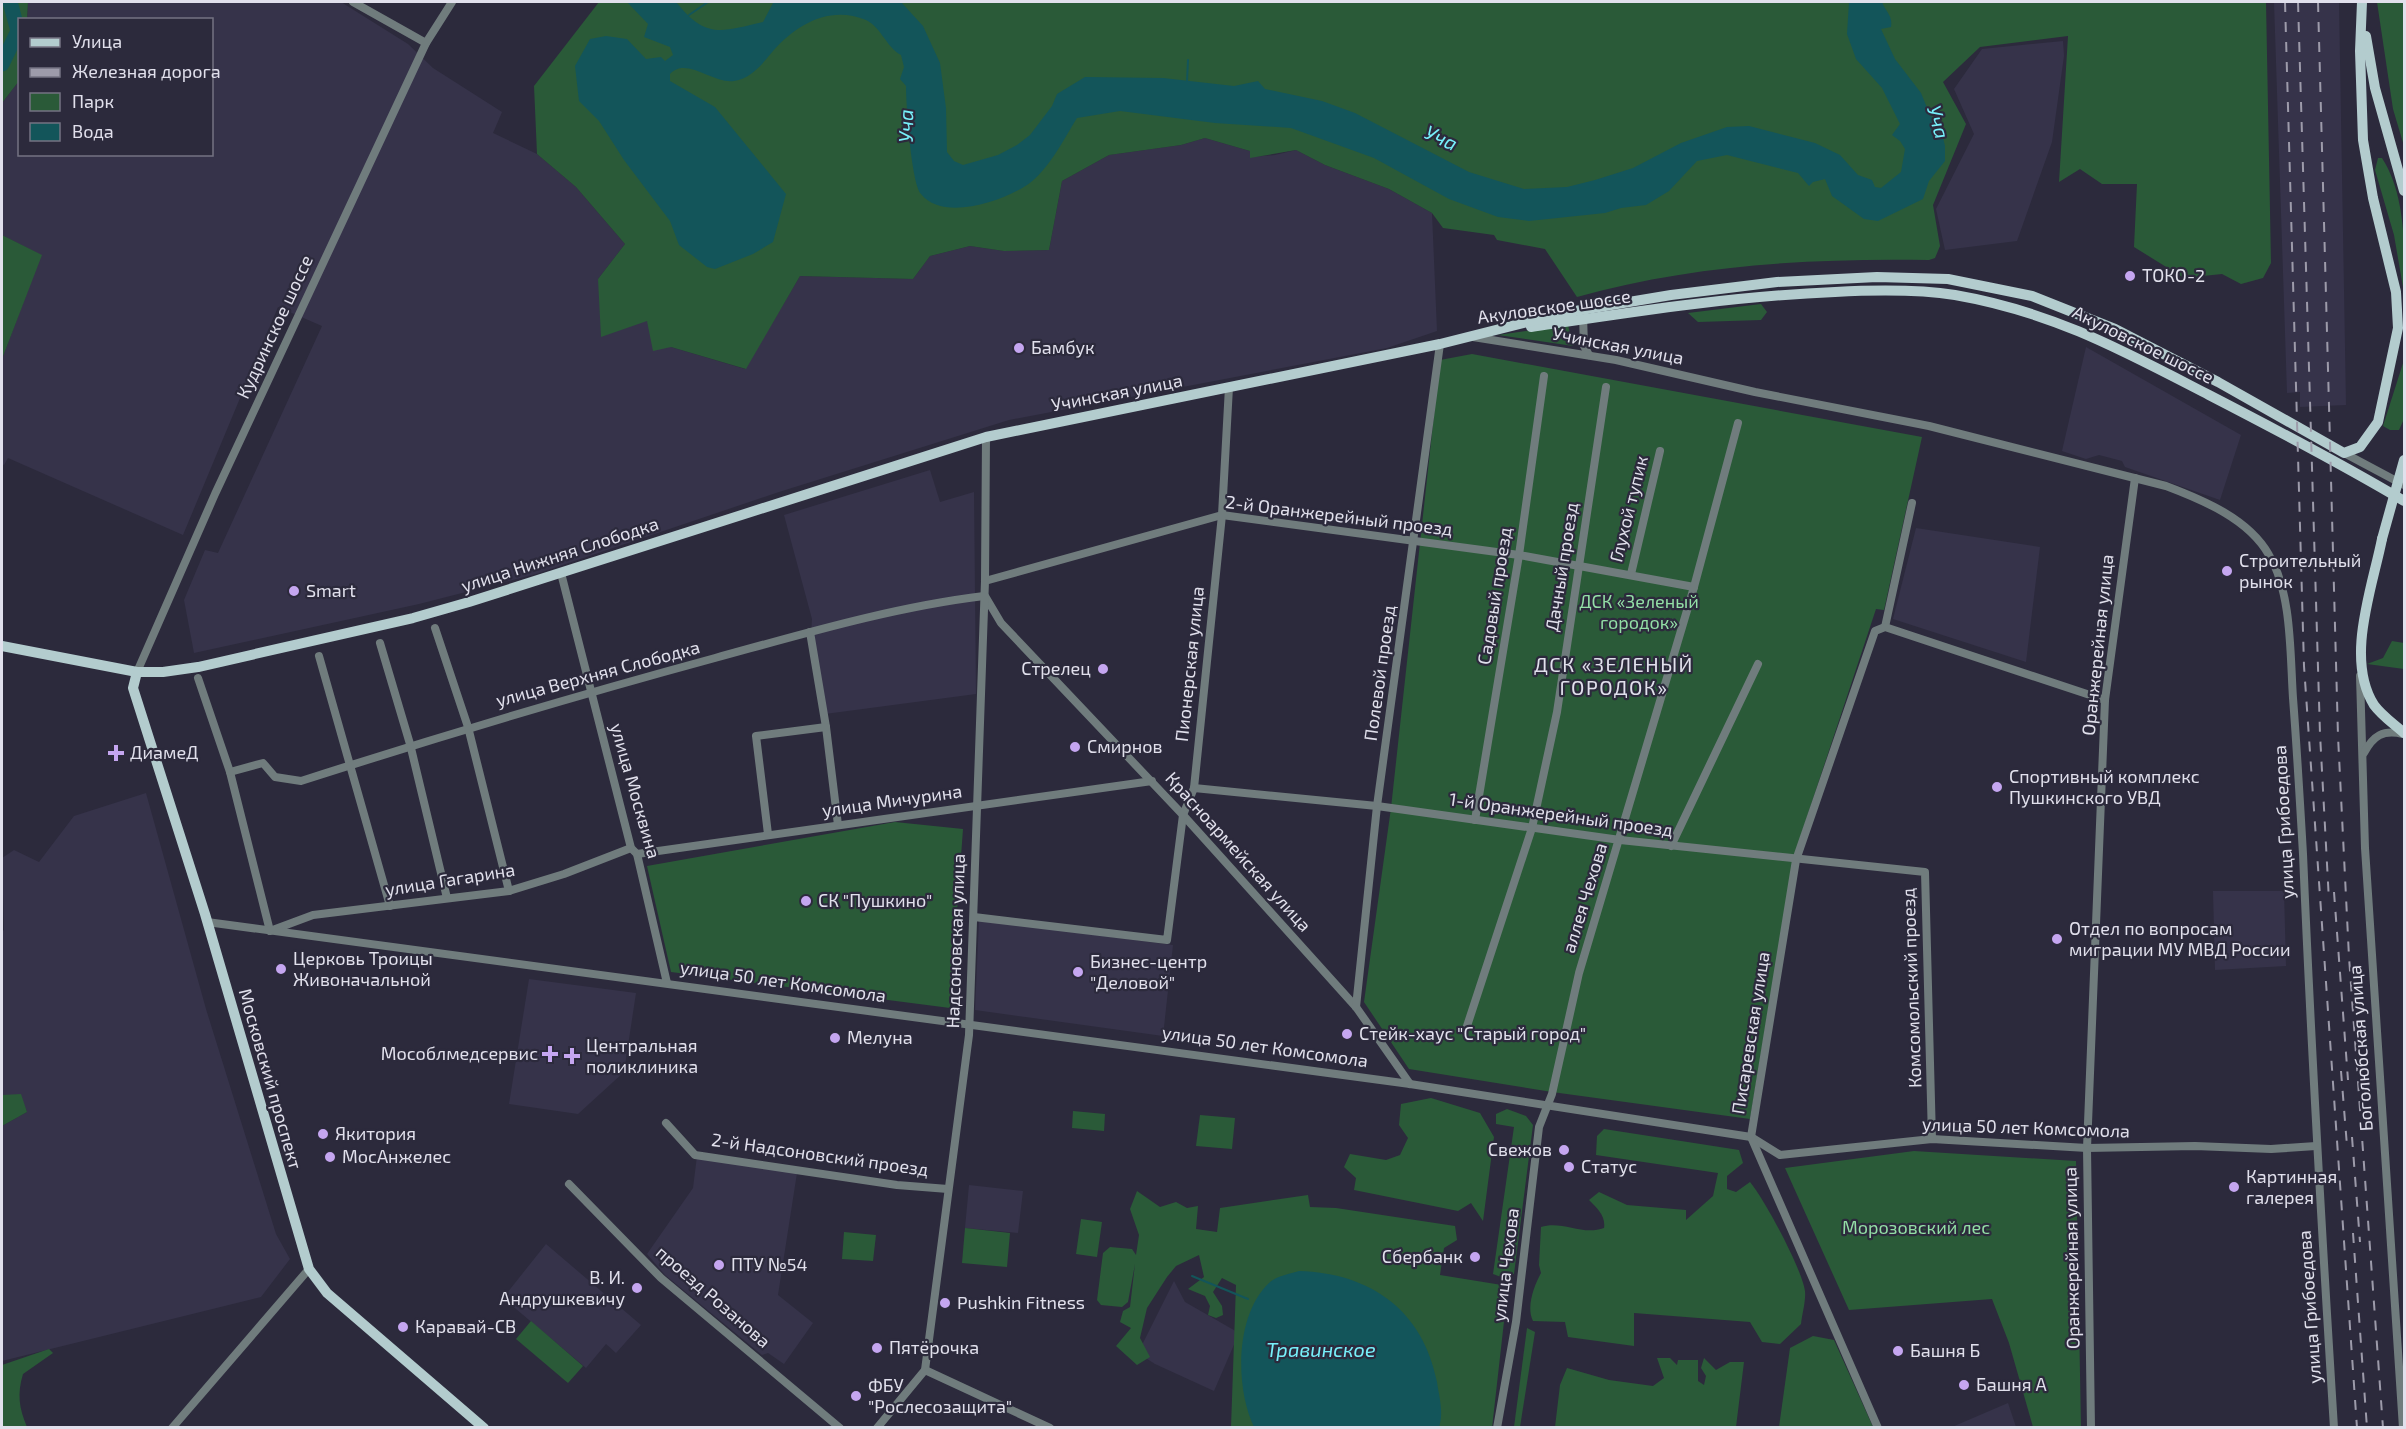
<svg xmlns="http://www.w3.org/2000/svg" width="2406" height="1429" font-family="'Exo 2',sans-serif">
	<rect width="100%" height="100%" fill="#2c2a3c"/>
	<!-- built -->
	<g fill="#36334a">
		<polygon points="28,2 341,2 408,44 433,68 502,112 493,133 537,154 576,187 625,244 598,279 647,321 671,347 745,369 800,276 913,279 930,256 970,246 1004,251 1049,250 1062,181 1109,155 1181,145 1205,138 1250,151 1250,157 1275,155 1296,150 1325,165 1389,189 1432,213 1437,331 1387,348 1009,420 779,492 536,574 419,604 194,653 184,600 205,550 218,553 322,326 278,307 183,535 8,458 4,465 2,464 2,359 41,255 2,235 2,103 19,81 20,154 212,154 212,20 27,19"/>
		<polygon points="2274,2 2339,2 2346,405 2300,407 2300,392 2287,393"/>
		<polygon points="2063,41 2064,56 2052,142 2017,241 1945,250 1936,209 1974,134 1954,89 1982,49"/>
		<polygon points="2086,347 2241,435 2220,500 2125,467 2122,461 2099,455 2086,459 2062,451"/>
		<polygon points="930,470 940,502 974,492 976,694 825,714 811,635 812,619 784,515"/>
		<polygon points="1916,528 2040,547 2026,662 1893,619"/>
		<polygon points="146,793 206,1009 276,1234 290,1259 261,1297 2,1361 2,1126 27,1112 20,1095 2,1095 2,932 4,930 2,858 14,850 39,862 74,816"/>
		<polygon points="2213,891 2284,891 2286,966 2215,970"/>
		<polygon points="979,920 1173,945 1163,1036 975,1010"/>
		<polygon points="529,979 636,993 624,1072 578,1114 509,1104"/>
		<polygon points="697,1156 797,1173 778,1295 813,1323 784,1364 768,1353 762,1355 665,1275 647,1254 693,1188"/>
		<polygon points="969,1185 1023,1191 1018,1233 965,1228"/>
		<polygon points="546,1244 641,1325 616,1353 606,1344 586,1368 503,1298"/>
		<polygon points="1174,1281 1185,1302 1239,1333 1214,1391 1155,1364 1138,1353"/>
		<polygon points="2008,1403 2016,1427 1952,1427"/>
	</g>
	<!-- green -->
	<g fill="#2a5a38">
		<polygon points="2,2 28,2 27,19 20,20 19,81 2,103"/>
		<path d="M 599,2 L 2266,2 L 2271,263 L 2263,278 L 2241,284 L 2222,274 L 2184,278 L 2134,247 L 2137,184 L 2102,184 L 2080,169 L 2059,182 L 2068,36 L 1980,47 L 1943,82 L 1966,124 L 1933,205 L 1940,246 L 1935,258 L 1929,260 C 1812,258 1690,265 1577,297 L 1545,249 L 1497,240 L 1494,235 L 1443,228 L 1432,213 L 1389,189 L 1325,165 L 1296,150 L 1250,158 L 1250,151 L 1205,138 L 1181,145 L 1109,155 L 1062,181 L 1049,250 L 1004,251 L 970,246 L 930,256 L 913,279 L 800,276 L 746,369 L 671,347 L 653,351 L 647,321 L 601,337 L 598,279 L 625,244 L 576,187 L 537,154 L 534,86 Z"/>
		<polygon points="2377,2 2404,2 2404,146 2393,109"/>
		<path d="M 2378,158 L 2382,158 C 2406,195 2405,249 2404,293 L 2394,235 L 2375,170 Z"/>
		<polygon points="2,235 42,255 2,359"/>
		<polygon points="1761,304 1767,312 1761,320 1698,322 1688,313"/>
		<polygon points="1568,325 1573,346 1498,335"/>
		<polygon points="1472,354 1922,437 1884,610 1876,609 1794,856 1750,1119 1552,1092 1409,1069 1364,1002 1391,808 1440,360"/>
		<polygon points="2404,360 2404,419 2399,430 2390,430 2383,426"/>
		<polygon points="2392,641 2404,643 2404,669 2367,664 2383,658"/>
		<polygon points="895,822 963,829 950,1008 671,972 647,866"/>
		<polygon points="21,1094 27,1112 2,1126 2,1095"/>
		<polygon points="1431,1098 1480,1113 1494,1137 1483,1221 1471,1203 1458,1211 1354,1190 1356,1178 1344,1167 1350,1154 1386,1160 1400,1155 1408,1138 1399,1125 1401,1104"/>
		<polygon points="1507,1109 1526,1116 1533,1125 1514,1274 1501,1277 1493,1274 1514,1127 1496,1124 1496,1114"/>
		<polygon points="1073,1111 1105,1114 1104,1131 1072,1128"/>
		<polygon points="1200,1115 1235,1118 1232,1149 1196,1146"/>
		<path d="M 1604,1129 L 1739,1150 L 1743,1163 L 1727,1176 L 1727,1189 L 1736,1192 L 1750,1182 C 1765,1200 1802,1269 1805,1291 C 1806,1301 1802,1314 1801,1324 L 1780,1344 L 1762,1342 L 1750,1322 L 1634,1313 L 1634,1346 L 1568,1337 L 1565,1322 L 1533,1321 C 1526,1307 1534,1286 1541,1273 L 1539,1265 L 1541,1227 C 1562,1220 1582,1236 1604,1228 C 1606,1216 1597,1208 1589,1200 L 1599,1192 L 1627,1205 L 1686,1210 L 1686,1220 L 1713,1196 L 1718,1173 L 1596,1155 L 1597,1136 Z"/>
		<polygon points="1914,1151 2076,1161 2081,1427 2033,1427 2009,1343 1992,1299 1849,1310 1785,1168"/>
		<polygon points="1137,1191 1160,1207 1176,1202 1187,1208 1198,1206 1196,1229 1217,1232 1220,1208 1308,1195 1310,1207 1336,1208 1455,1226 1457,1240 1444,1248 1440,1275 1508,1286 1492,1428 1231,1427 1236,1285 1222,1278 1213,1292 1222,1306 1223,1315 1216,1318 1208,1315 1210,1306 1205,1296 1188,1289 1204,1277 1199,1255 1176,1266 1167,1277 1147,1308 1140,1338 1150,1357 1137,1365 1116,1346 1131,1328 1120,1322 1123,1311 1130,1307 1135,1264 1128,1302 1122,1307 1101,1305 1097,1300 1103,1253 1110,1247 1132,1249 1136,1255 1139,1235 1130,1209"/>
		<polygon points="1081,1219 1102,1222 1097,1257 1076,1254"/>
		<polygon points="965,1228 1010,1233 1007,1267 962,1263"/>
		<polygon points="844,1232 876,1235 873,1261 842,1259"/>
		<polygon points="531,1321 583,1366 568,1383 516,1339"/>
		<polygon points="1527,1328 1535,1332 1520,1427 1514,1427"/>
		<polygon points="1813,1336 1834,1340 1873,1427 1779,1427 1790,1348"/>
		<path d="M 49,1349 L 53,1353 L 23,1374 C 17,1394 19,1408 27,1427 L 2,1427 L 2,1365 Z"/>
		<polygon points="1657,1358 1670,1358 1677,1365 1678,1360 1698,1360 1698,1381 1704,1385 1706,1376 1701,1368 1704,1358 1716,1370 1730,1362 1744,1362 1736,1427 1555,1427 1560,1385 1567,1368 1609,1380 1653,1386 1664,1378"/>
	</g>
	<!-- water -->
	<g fill="#13555a">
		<path d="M 627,2 L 676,2 C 706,39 720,32 763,22 L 773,3 L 777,2 L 901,2 L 923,26 L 940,63 L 946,108 L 947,152 L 954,161 L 963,165 L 998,155 L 1017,145 L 1030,135 L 1052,106 L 1057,94 L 1085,77 L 1163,78 L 1234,86 L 1258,81 L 1265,89 L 1322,101 L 1355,113 L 1469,172 L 1524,189 L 1567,187 L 1595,180 L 1633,168 L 1681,143 L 1727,127 L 1749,126 L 1815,143 L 1840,155 L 1858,175 L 1872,180 L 1875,187 L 1881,188 L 1901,172 L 1905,149 L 1900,141 L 1892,135 L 1900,124 L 1882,88 L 1856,59 L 1847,34 L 1849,2 L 1882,2 C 1885,11 1893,15 1891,27 L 1881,29 L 1895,59 L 1921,93 L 1930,115 L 1940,125 L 1945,146 L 1945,161 L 1929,181 L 1923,199 L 1878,221 L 1864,219 L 1832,196 L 1825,179 L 1813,182 L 1809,186 L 1798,173 L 1727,155 L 1697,161 L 1669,191 L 1646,205 L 1621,208 L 1605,213 L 1529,221 L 1498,217 L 1449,199 L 1374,158 L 1291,128 L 1215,123 L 1120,111 L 1077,118 C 1064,139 1048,171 1027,185 C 1003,201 943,222 921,194 C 911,182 906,102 906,86 L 900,79 L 904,67 L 901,55 C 887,48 881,27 866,20 C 830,5 797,24 773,51 C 762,64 752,78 734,81 C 713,84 686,56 670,74 L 670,81 L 715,107 L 786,194 L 773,242 L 753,254 L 715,269 L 707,267 L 679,245 L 670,221 L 624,160 L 599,121 L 579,101 L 575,66 L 590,39 L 606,36 L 627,39 L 646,59 L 661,57 L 665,61 L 673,55 L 670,47 L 644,37 L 648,24 Z"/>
		<path d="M 1299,1271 C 1370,1273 1423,1310 1437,1382 C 1439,1396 1444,1413 1439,1427 L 1254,1427 C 1235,1387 1235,1315 1269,1283 C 1276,1276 1290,1274 1299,1271 Z"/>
	</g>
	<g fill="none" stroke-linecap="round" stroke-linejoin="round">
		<!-- stream -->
		<g stroke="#13555a" stroke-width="2">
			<polyline points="689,15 708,2"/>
			<polyline points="1187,81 1188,60"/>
			<polyline points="1192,1276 1248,1299"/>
		</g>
		<!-- river -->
		<polyline stroke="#13555a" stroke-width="15" points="2,64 18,31 10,2"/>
		<!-- minor -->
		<g stroke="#707c7d" stroke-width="8">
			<polyline points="353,2 426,43"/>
			<polyline points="1583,315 1584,346 1589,355"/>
			<path d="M 1473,337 L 1616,360 L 1755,392 L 1929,426 L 2166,486 C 2203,500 2249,519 2269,555 C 2292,593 2290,654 2293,698 C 2297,750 2300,802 2303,854 C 2311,1045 2322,1236 2334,1428"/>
			<polyline points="2344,453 2404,485"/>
			<polyline points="561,573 631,848 637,854 667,983"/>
			<polyline points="1631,574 1660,451"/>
			<polyline points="985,581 1222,515 1519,555 1694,587"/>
			<polyline points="985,596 1001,623 1183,815 1356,1007 1410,1084"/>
			<polyline points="1885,627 1912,503"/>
			<polyline points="435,628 468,727 509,891"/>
			<polyline points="810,632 826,727 838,825"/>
			<polyline points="380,643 410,744 447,898"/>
			<polyline points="319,656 390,906"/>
			<polyline points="137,672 215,494 426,43 452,2"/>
			<polyline points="2360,676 2365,848 2403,1428"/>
			<polyline points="198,678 230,772 270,931 313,915 509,891 564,874 631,848"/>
			<path d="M 2364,753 C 2373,736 2383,729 2403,734"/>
			<path d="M 230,772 L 263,763 L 275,777 L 301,781 C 438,737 575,696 715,658 C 803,634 893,607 984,596"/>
			<polyline points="1194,788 1377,806 1620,840 1925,872 1932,1139"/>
			<polyline points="1475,820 1519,555 1544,376"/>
			<polyline points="768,834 756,736 826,727"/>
			<polyline points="1671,846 1758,664"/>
			<polyline points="637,854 1152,781"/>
			<polyline points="974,917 1167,940 1183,815 1194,788 1222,515 1229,387"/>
			<polyline points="207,922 1410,1084 1751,1137 1780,1155 1932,1139 2087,1148 2195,1146 2271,1149 2316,1146"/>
			<polyline points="1356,1007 1377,806 1440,344"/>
			<polyline points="1467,1026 1532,828 1557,712 1606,387"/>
			<polyline points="666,1123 695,1155 897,1185 948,1189"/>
			<polyline points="569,1184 661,1278 840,1428"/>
			<polyline points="925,1370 1050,1428"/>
			<polyline points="172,1428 309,1269"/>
			<polyline points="877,1428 925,1370 969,1035 985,581 986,437"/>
			<polyline points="1497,1428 1516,1322 1539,1127 1552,1094 1579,973 1694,587 1738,423"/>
			<polyline points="1878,1428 1751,1137 1796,860 1875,631 1885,627 2105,700"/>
			<polyline points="2091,1428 2087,1148 2105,700 2135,478"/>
		</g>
		<!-- major -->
		<g stroke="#b3ccce" stroke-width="10">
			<polyline points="2366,36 2375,88 2404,191"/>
			<path d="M 1531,327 C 1632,312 1733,296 1835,292 C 1874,290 1916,289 1955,295 C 2053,312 2122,350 2209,395 C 2275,429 2340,463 2404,501"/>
			<path d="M 2382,539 C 2372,589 2345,659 2374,705 C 2382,716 2394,724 2404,733"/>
			<polyline points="2,646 137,672 163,672 198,667 413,618 469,602 986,437 1440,344 1563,313 1671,295 1777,282 1877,277 1948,279 2032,296 2115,329 2218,382 2344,453 2360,447 2378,422 2398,328 2396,292 2373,198 2363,140 2360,51 2362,2"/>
			<polyline points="137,672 133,688 205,914 309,1269 327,1293 484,1428"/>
		</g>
		<!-- rail -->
		<g stroke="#9d9baa" stroke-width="2" stroke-dasharray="10 10" stroke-linecap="butt">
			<polyline points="2285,2 2304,666 2357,1428"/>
			<polyline points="2298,2 2320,734 2329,901"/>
			<polyline points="2318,2 2338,736 2349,957 2383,1428"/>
			<polyline points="2334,892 2348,1080"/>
			<polyline points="2341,1071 2347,1146"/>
			<polyline points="2352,1137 2360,1242"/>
			<polyline points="2353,1233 2367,1428"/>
		</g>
		<!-- major-bridge -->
		<polyline stroke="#b3ccce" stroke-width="10" points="2382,539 2404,460"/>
	</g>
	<!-- markers -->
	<g fill="#c5a6f0" stroke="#2c2a3c" stroke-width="2">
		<circle cx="2130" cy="276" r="6"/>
		<circle cx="1019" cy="348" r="6"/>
		<circle cx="2227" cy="571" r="6"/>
		<circle cx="294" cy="591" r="6"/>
		<circle cx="1103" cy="669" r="6"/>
		<circle cx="1075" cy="747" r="6"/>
		<path d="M113 744h6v6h6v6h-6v6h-6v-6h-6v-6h6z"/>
		<circle cx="1997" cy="787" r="6"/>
		<circle cx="806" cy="901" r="6"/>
		<circle cx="2057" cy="939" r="6"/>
		<circle cx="281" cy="969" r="6"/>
		<circle cx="1078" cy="972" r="6"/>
		<circle cx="1347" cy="1034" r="6"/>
		<circle cx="835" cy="1038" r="6"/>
		<path d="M547 1045h6v6h6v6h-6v6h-6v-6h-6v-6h6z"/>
		<path d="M569 1047h6v6h6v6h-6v6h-6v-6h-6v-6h6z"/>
		<circle cx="323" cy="1134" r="6"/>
		<circle cx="1564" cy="1150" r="6"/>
		<circle cx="330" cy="1157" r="6"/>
		<circle cx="1569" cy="1167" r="6"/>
		<circle cx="2234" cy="1187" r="6"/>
		<circle cx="1475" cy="1257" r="6"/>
		<circle cx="719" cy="1265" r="6"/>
		<circle cx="637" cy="1288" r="6"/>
		<circle cx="945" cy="1303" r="6"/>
		<circle cx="403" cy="1327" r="6"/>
		<circle cx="877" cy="1348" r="6"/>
		<circle cx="1898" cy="1351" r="6"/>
		<circle cx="1964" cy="1385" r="6"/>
		<circle cx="856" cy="1396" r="6"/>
	</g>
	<g text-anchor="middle" stroke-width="4.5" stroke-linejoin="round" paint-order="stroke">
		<!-- poi labels -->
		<g font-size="18" fill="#e1e0ec" stroke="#2c2a3c" text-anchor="start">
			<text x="2142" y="282">ТОКО-2</text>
			<text x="1031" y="354">Бамбук</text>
			<text x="2239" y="567">Строительный<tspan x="2239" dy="21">рынок</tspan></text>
			<text x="306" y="597">Smart</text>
			<text x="1091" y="675" text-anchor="end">Стрелец</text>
			<text x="1087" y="753">Смирнов</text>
			<text x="130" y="759">ДиамеД</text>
			<text x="2009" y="783">Спортивный комплекс<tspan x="2009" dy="21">Пушкинского УВД</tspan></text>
			<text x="818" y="907">СК "Пушкино"</text>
			<text x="2069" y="935">Отдел по вопросам<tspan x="2069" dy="21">миграции МУ МВД России</tspan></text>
			<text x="293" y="965">Церковь Троицы<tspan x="293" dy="21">Живоначальной</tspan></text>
			<text x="1090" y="968">Бизнес-центр<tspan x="1090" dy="21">"Деловой"</tspan></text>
			<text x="1359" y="1040">Стейк-хаус "Старый город"</text>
			<text x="847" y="1044">Мелуна</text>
			<text x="586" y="1052">Центральная<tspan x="586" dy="21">поликлиника</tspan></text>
			<text x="538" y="1060" text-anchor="end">Мособлмедсервис</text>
			<text x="335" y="1140">Якитория</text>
			<text x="1552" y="1156" text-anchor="end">Свежов</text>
			<text x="342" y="1163">МосАнжелес</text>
			<text x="1581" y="1173">Статус</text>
			<text x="2246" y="1183">Картинная<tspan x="2246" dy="21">галерея</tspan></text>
			<text x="1463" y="1263" text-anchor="end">Сбербанк</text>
			<text x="731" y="1271">ПТУ №54</text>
			<text x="625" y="1284" text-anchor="end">В. И.<tspan x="625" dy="21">Андрушкевичу</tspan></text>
			<text x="957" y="1309">Pushkin Fitness</text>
			<text x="415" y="1333">Каравай-СВ</text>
			<text x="889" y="1354">Пятёрочка</text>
			<text x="1910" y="1357">Башня Б</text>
			<text x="1976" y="1391">Башня А</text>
			<text x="868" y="1392">ФБУ<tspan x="868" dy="21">"Рослесозащита"</tspan></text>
		</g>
		<!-- street labels -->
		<g font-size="18" fill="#e1e0ec" stroke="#2c2a3c">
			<text transform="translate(1554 307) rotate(-8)" y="6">Акуловское шоссе</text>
			<text transform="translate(275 327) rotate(-65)" y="6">Кудринское шоссе</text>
			<text transform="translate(2143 345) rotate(26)" y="6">Акуловское шоссе</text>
			<text transform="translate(1618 346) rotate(11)" y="6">Учинская улица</text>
			<text transform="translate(1117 393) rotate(-11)" y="6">Учинская улица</text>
			<text transform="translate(1629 509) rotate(-76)" y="6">Глухой тупик</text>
			<text transform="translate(1339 516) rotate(7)" y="6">2-й Оранжерейный проезд</text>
			<text transform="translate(560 555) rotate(-18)" y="6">улица Нижняя Слободка</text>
			<text transform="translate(1562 567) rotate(-81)" y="6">Дачный проезд</text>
			<text transform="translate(1495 596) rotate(-81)" y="6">Садовый проезд</text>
			<text transform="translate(2098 645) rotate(-84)" y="6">Оранжерейная улица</text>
			<text transform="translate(1190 664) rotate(-84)" y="6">Пионерская улица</text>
			<text transform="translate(1380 673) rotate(-82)" y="6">Полевой проезд</text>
			<text transform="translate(598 674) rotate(-15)" y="6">улица Верхняя Слободка</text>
			<text transform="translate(635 791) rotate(74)" y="6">улица Москвина</text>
			<text transform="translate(892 801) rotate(-8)" y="6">улица Мичурина</text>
			<text transform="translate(1561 815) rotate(8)" y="6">1-й Оранжерейный проезд</text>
			<text transform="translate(2284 822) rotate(-93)" y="6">улица Грибоедова</text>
			<text transform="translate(1238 852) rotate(48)" y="6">Красноармейская улица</text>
			<text transform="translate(450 880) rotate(-9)" y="6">улица Гагарина</text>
			<text transform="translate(1585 898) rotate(-73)" y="6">аллея Чехова</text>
			<text transform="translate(956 941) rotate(-88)" y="6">Надсоновская улица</text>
			<text transform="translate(783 982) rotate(8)" y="6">улица 50 лет Комсомола</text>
			<text transform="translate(1912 988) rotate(-92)" y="6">Комсомольский проезд</text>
			<text transform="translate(1751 1033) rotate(-81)" y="6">Писаревская улица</text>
			<text transform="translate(1265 1047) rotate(8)" y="6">улица 50 лет Комсомола</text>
			<text transform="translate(2361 1048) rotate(-94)" y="6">Боголюбская улица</text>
			<text transform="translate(270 1079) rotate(74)" y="6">Московский проспект</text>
			<text transform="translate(2026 1128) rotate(2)" y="6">улица 50 лет Комсомола</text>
			<text transform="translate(820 1155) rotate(8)" y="6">2-й Надсоновский проезд</text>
			<text transform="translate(2072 1258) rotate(-91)" y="6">Оранжерейная улица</text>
			<text transform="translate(1506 1265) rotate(-83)" y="6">улица Чехова</text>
			<text transform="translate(713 1297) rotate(41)" y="6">проезд Розанова</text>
			<text transform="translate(2310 1307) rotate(-94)" y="6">улица Грибоедова</text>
		</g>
		<!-- park labels -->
		<g font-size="18" fill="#93dfa6" stroke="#2c2a3c">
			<text x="1639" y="608">ДСК «Зеленый<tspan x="1639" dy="21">городок»</tspan></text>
			<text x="1916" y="1234">Морозовский лес</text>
		</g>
		<!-- water labels -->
		<g font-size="20" font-style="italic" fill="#77f0fa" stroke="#2c2a3c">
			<text transform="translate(1938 122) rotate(74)" y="7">Уча</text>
			<text transform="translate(906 126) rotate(-89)" y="7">Уча</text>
			<text transform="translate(1441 138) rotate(25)" y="7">Уча</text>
			<text x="1321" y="1357">Травинское</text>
		</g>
		<!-- neighbourhood labels -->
		<g font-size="20" letter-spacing="1.5" fill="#e1e0ec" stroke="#2c2a3c">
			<text x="1614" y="672">ДСК «ЗЕЛЕНЫЙ<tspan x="1614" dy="23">ГОРОДОК»</tspan></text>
		</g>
	</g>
	<!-- border -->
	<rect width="2406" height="1429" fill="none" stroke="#e1e0ec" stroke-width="6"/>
	<!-- legend -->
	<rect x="18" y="18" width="195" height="138" fill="#2c2a3c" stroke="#747382" stroke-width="1.5"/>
	<rect x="30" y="38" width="30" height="9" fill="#b3ccce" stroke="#747382" stroke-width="1.5"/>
	<text x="72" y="48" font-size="18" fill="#e1e0ec">Улица</text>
	<rect x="30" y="68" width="30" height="9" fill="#9d9baa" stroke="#747382" stroke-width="1.5"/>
	<text x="72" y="78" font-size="18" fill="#e1e0ec">Железная дорога</text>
	<rect x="30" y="93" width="30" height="18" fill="#2a5a38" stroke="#747382" stroke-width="1.5"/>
	<text x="72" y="108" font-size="18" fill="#e1e0ec">Парк</text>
	<rect x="30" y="123" width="30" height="18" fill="#13555a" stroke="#747382" stroke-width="1.5"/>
	<text x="72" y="138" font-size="18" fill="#e1e0ec">Вода</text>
</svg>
